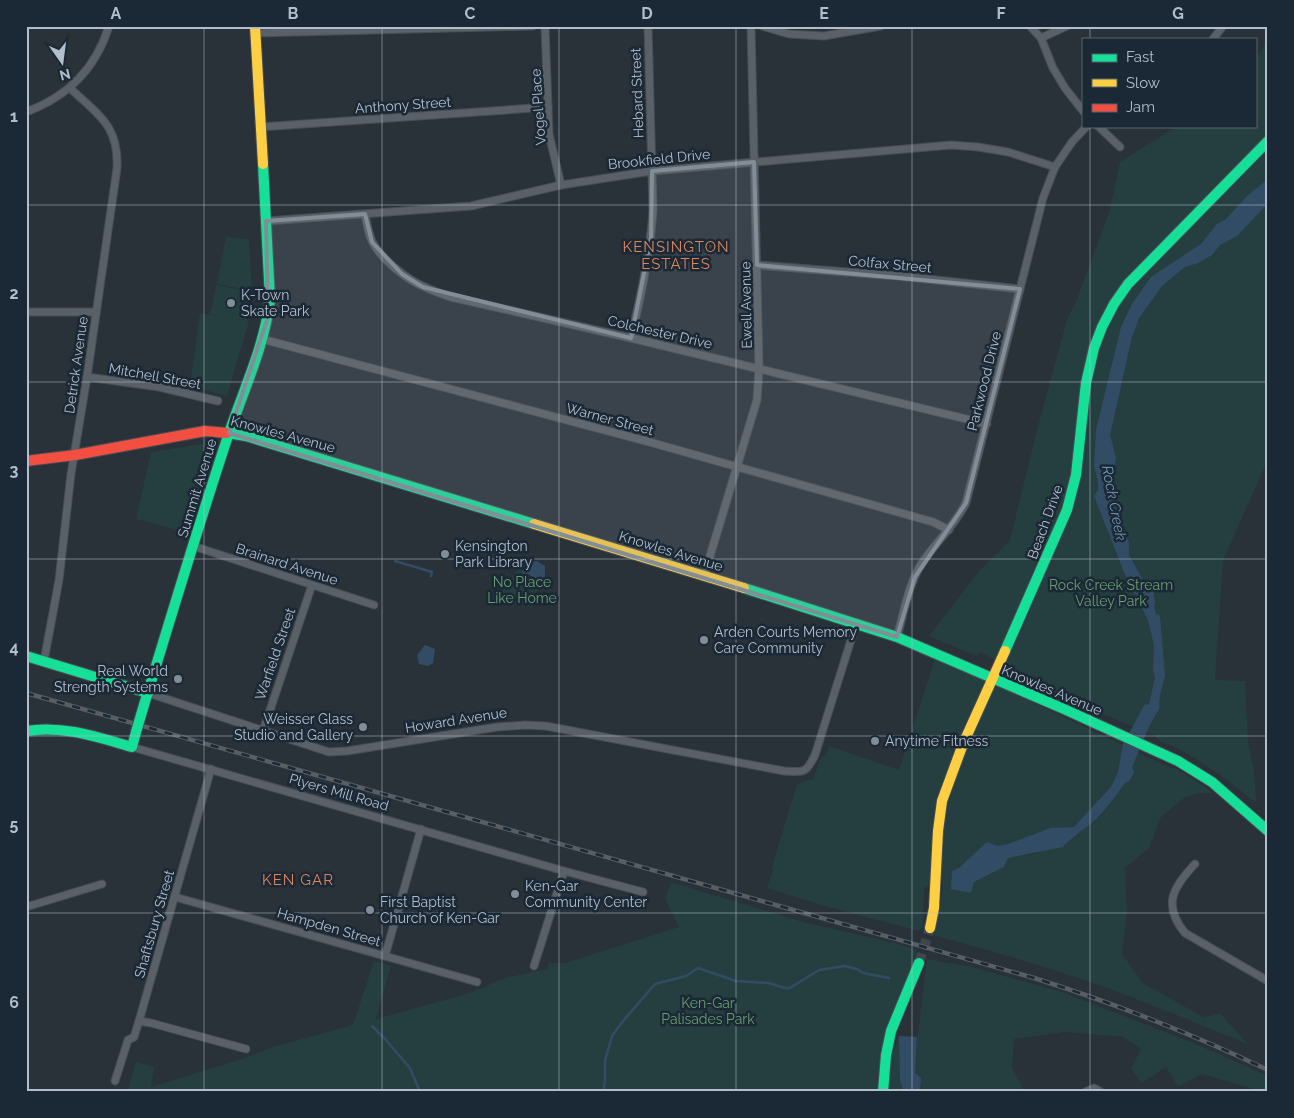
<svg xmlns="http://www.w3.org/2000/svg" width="1294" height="1118" font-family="Raleway,sans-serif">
	<rect width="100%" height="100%" fill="#293139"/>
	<!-- green -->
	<g fill="#253f40" fill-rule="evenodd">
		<path d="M 1268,39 L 1268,459 L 1223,561 L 1215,680 L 1245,681 L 1248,741 L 1254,770 L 1256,803 C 1229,781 1205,763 1174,747 C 1166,743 1158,742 1154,735 L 1086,707 L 1018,675 L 1012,671 L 1010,667 L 980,652 L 976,656 L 929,636 L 980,570 L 1010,540 L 1036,434 L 1068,316 L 1074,307 L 1109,213 L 1120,162 L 1177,126 L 1255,126 L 1255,61 Z"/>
		<polygon points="226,237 249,239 252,291 217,284"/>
		<polygon points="216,285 252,292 247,320 249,321 227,396 190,386 200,313 223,317 210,314"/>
		<polygon points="202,444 211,455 205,489 192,534 136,519 151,452"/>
		<polygon points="519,568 539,584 533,607 504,601 499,588 507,583"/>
		<path d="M 936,656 L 1162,764 L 1177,769 L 1214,793 L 1199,793 L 1184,798 L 1161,817 L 1149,848 L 1125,868 L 1127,913 L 1122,954 L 1143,983 L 1203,1017 L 1221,1014 L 1248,1044 C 1191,1021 1135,997 1078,978 C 1030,962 981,948 932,935 L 942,898 L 943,879 L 924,888 L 923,926 L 919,931 L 825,906 L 767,888 L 773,870 L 771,870 L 797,784 L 800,784 L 801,782 L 813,779 L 821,758 L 826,755 L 829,746 L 899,770 ZM 1048,845 L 1038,853 L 1008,858 L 1004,867 L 974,882 L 971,893 L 963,891 L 971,867 Z"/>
		<polygon points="671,882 803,922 899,944 917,950 908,978 892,1012 898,1014 894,1041 895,1047 899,1036 900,1081 904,1092 127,1092 136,1062 154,1067 151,1087 245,1058 273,1047 353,1025 374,961 391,966 376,1019 470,993 505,978 547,969 549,963 565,963 679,927 665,899"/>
		<polygon points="927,959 972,967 1065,993 1196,1044 1268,1076 1268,1091 1253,1089 1202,1074 1178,1087 1166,1067 1142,1083 1131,1069 1141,1049 1123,1037 1065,1032 1014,1039 1012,1068 1025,1092 920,1092 921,1078 915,1073 915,1059"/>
	</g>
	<!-- water -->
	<g fill="#334c65">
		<path d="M 1268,179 L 1268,203 L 1237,236 L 1220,245 L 1212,255 L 1198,263 L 1185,267 L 1162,286 L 1139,318 L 1132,337 L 1110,435 L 1116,458 L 1113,479 L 1109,487 L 1129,543 L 1129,555 L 1144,582 L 1153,585 L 1155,604 L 1154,607 L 1156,614 L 1160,616 L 1165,676 L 1160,695 L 1159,709 L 1149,727 L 1132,767 L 1134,773 L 1129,781 L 1125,783 C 1116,795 1107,808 1097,818 C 1086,829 1072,836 1063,847 L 1008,858 L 1004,867 L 974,882 L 971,893 L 951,889 L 952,871 L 959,868 L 987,842 L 998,846 L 1008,844 L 1051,828 L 1074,827 L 1111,787 L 1118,772 L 1123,744 L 1145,704 L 1149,705 L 1155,677 L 1153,669 L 1154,645 L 1148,620 L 1124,572 L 1094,496 L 1098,490 L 1098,482 L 1094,466 L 1096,430 L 1121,327 L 1132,304 L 1151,277 L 1201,244 L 1217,224 L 1226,219 L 1247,196 Z"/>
		<polygon points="537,561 545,566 545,577 538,580 528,574 524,575 522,572 530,562"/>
		<polygon points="425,645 435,649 433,663 428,666 419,664 417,655"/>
		<polygon points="899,1036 917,1037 915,1073 921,1078 920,1092 904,1092 900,1081"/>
	</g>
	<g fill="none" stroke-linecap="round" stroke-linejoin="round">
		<!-- stream -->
		<g stroke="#334c65" stroke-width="2.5">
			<polyline points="395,561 432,572 431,576"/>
			<polyline points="372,1026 385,1039 410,1068 420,1092"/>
			<polyline points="258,1092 269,1090 270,1092"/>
			<polyline points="603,1092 605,1082 605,1061 612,1036 623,1021 655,984 686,976 698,968 736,981 769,983 784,988 790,988 819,970 845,966 857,969 863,973 889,978"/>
		</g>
		<!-- secondary-tunnel -->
		<polyline stroke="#3e464f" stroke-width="10" stroke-dasharray="10 5" stroke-linecap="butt" points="919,963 930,928"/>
		<!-- street casing -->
		<g stroke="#474d54" stroke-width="9">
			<g id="street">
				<polyline points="545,26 549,134 561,185"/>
				<polyline points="762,26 789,34 824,36 881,26"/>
				<polyline points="1030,26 1041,38 1053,68 1065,88 1083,111"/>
				<polyline points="256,33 533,26"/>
				<polyline points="1041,38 1067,26"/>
				<polyline points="1213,39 1223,26"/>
				<path d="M 26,112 C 67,97 96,68 109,26"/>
				<polyline points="1098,126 1120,147"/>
				<polyline points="260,127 548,107"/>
				<path d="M 365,214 C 367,223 368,232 372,241 C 380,258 407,280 425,287 C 433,291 442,294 451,297 L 631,338 L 987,424"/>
				<polyline points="266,221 471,206 561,185 652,171 951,145 978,147 1008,152 1055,167"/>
				<polyline points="757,265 899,276 1020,289"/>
				<polyline points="26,312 96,312"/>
				<path d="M 631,338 C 641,295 650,253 653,210 L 648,26"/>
				<polyline points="262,339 653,443 933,522 949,530"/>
				<polyline points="87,377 159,387 218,401"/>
				<polyline points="193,546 374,605"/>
				<polyline points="704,576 757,400 759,368 751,26"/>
				<path d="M 897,637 C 904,613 908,585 922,563 C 936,542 954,527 966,503 L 1043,198 L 1055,167 L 1072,142 L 1087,126"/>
				<path d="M 44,661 L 59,580 L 71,474 L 87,377 L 117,168 C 119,125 98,115 70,88"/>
				<path d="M 148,693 L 329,752 L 347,751 L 497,727 L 525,725 L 546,726 L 784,771 C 803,772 806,774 815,755 L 856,624"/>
				<polyline points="263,731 312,585"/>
				<polyline points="132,747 564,871 643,892"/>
				<path d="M 1195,864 C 1173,887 1162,905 1185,933 L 1268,981"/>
				<polyline points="175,897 477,982"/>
				<polyline points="26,907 102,884"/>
				<polyline points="385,956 421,829"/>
				<polyline points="534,966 564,871"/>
				<polyline points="139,1021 151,1023 246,1049"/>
				<polyline points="115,1081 128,1040 134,1037 139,1021 211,769"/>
				<polyline points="1085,1092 1094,1088 1101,1092"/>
			</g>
		</g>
		<!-- fast casing -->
		<g stroke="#474d54" stroke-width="12">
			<g id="fast">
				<polyline points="227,433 246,436 534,524"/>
				<polyline points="744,588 897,637 1064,709 1178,761 1212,782 1268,831"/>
				<polyline points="1005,651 1067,510 1076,475 1086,383 1094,348 1102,327 1114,304 1128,284 1268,141"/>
				<polyline points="26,656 148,693"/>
				<path d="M 144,705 C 172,614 199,523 229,433 C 244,389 265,345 270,299 L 263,164"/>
				<path d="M 26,731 C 63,725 97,737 132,747 L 136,732"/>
				<polyline points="883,1092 886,1055 891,1031 919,963"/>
			</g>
		</g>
		<!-- slow casing -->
		<g stroke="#474d54" stroke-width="12">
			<g id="slow">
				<polyline points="255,26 263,164"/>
				<polyline points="534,524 744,588"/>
				<polyline points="930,928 934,908 938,831 942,801 963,744 1005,651"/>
			</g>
		</g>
		<!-- jam casing -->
		<g stroke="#474d54" stroke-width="12">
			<polyline id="jam" points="26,461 75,455 205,431 227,433"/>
		</g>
		<!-- street -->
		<use href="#street" stroke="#596067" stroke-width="7"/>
		<!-- fast -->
		<use href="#fast" stroke="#16e098" stroke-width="10"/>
		<!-- slow -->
		<use href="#slow" stroke="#ffcf43" stroke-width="10"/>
		<!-- jam -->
		<use href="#jam" stroke="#f24e42" stroke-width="10"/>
		<!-- rail casing -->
		<g stroke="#585e64" stroke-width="4.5">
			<path id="rail" d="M 26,693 L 1034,978 C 1114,1003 1192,1034 1268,1070"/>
		</g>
		<!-- rail -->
		<use href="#rail" stroke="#1b2835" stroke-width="2.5" stroke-dasharray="8" stroke-linecap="butt"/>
		<!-- fast-bridge casing -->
		<g stroke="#474d54" stroke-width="12" stroke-linecap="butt">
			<polyline id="fast-bridge" points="136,732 144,705"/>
		</g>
		<!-- fast-bridge -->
		<use href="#fast-bridge" stroke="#16e098" stroke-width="10"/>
	</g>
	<!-- marked area -->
	<path fill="#828d98" fill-opacity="0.2" stroke="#828d98" stroke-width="4" stroke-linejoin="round" d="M 754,162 L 757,265 L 1020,289 L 966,503 L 915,577 L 897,637 L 229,433 L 268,317 L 266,221 L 365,214 L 372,242 L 402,274 L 423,287 L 631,338 L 651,238 L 652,171 Z"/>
	<!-- grid -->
	<path fill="none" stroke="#b2becb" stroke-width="1" stroke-opacity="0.55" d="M 204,26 L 204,1092M 382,26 L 382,1092M 559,26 L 559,1092M 736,26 L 736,1092M 912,26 L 912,1092M 1090,26 L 1090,39M 1090,126 L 1090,1092M 26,205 L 1268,205M 26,382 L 1268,382M 26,559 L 1268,559M 26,736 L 1268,736M 26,913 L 1268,913"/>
	<!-- markers -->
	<g fill="#828d98" stroke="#1b2835" stroke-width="2">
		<circle cx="231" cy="303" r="5"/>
		<circle cx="445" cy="554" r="5"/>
		<circle cx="704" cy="640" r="5"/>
		<circle cx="178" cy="679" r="5"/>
		<circle cx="363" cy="727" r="5"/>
		<circle cx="875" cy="741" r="5"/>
		<circle cx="515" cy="894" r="5"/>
		<circle cx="370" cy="910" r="5"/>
	</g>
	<g text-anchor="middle" stroke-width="5" stroke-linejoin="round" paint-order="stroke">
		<!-- street labels -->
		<g font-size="14" fill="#b2becb" stroke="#1b2835">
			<text transform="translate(637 93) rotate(-92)" y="5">Hebard Street</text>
			<text transform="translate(403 105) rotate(-4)" y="5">Anthony Street</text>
			<text transform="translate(538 107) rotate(-94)" y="5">Vogel Place</text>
			<text transform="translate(659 159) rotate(-6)" y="5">Brookfield Drive</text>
			<text transform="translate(890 264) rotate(5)" y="5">Colfax Street</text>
			<text transform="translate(746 305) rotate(-91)" y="5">Ewell Avenue</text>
			<text transform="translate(660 332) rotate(13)" y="5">Colchester Drive</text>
			<text transform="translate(76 365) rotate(-82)" y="5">Detrick Avenue</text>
			<text transform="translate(155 376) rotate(10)" y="5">Mitchell Street</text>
			<text transform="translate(984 381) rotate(-76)" y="5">Parkwood Drive</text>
			<text transform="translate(610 419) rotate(15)" y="5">Warner Street</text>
			<text transform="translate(283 434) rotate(15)" y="5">Knowles Avenue</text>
			<text transform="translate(197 488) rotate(-73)" y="5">Summit Avenue</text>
			<text transform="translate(1045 522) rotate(-70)" y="5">Beach Drive</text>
			<text transform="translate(671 551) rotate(17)" y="5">Knowles Avenue</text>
			<text transform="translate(287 564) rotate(18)" y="5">Brainard Avenue</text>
			<text transform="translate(275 654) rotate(-71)" y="5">Warfield Street</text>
			<text transform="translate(1052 690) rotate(23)" y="5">Knowles Avenue</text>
			<text transform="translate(456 720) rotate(-9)" y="5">Howard Avenue</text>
			<text transform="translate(339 792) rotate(16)" y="5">Plyers Mill Road</text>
			<text transform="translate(154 924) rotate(-74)" y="5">Shaftsbury Street</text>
			<text transform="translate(329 927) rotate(16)" y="5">Hampden Street</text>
		</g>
		<!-- poi labels -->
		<g font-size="14" fill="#b2becb" stroke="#1b2835" text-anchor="start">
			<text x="241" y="300">K-Town<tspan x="241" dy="16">Skate Park</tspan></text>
			<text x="455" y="551">Kensington<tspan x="455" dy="16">Park Library</tspan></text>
			<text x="714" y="637">Arden Courts Memory<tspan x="714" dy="16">Care Community</tspan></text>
			<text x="168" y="676" text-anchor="end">Real World<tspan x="168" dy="16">Strength Systems</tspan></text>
			<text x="353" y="724" text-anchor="end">Weisser Glass<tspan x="353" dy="16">Studio and Gallery</tspan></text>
			<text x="885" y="746">Anytime Fitness</text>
			<text x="525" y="891">Ken-Gar<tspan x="525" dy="16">Community Center</tspan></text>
			<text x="380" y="907">First Baptist<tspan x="380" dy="16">Church of Ken-Gar</tspan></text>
		</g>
		<!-- park labels -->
		<g font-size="14" fill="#679e6e" stroke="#1b2835">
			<text x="522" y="587">No Place<tspan x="522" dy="16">Like Home</tspan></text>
			<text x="1111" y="590">Rock Creek Stream<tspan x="1111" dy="16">Valley Park</tspan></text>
			<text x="708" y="1008">Ken-Gar<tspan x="708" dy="16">Palisades Park</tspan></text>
		</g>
		<!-- neighbourhood labels -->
		<g font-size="15" letter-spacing="1" fill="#de865a" stroke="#1b2835">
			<text x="676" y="252">KENSINGTON<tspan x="676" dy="17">ESTATES</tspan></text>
			<text x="298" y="885">KEN GAR</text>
		</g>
		<!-- water labels -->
		<g font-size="15" font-style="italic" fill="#7092b1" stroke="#1b2835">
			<text transform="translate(1114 503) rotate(79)" y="5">Rock Creek</text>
		</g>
	</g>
	<!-- border -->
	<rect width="1294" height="1118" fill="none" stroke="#1b2835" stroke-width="55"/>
	<!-- legend -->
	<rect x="1082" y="38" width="175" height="90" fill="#1b2835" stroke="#576471"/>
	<rect x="1092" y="54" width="25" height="8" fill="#16e098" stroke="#576471"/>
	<text x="1126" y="62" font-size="15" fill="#b2becb">Fast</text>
	<rect x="1092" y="79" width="25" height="8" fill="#ffcf43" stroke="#576471"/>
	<text x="1126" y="88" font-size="15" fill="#b2becb">Slow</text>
	<rect x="1092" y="104" width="25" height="8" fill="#f24e42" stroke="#576471"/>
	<text x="1126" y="112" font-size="15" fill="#b2becb">Jam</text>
	<!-- north arrow -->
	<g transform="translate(62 62) rotate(166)" stroke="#1b2835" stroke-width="4" paint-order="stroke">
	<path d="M0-4L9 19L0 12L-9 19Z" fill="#b2becb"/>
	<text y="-8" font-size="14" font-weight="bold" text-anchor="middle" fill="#b2becb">N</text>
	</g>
	<rect x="28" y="28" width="1238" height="1062" fill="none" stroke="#b2becb" stroke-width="2"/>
	<g font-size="16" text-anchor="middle" font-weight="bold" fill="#b2becb">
		<text x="116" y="19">A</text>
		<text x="293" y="19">B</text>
		<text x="470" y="19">C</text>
		<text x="647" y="19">D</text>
		<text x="824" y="19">E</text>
		<text x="1001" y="19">F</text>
		<text x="1178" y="19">G</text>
		<text x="14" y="122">1</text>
		<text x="14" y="299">2</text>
		<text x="14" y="476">3</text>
		<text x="14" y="653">4</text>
		<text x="14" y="830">5</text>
		<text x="14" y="1008">6</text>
	</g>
</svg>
